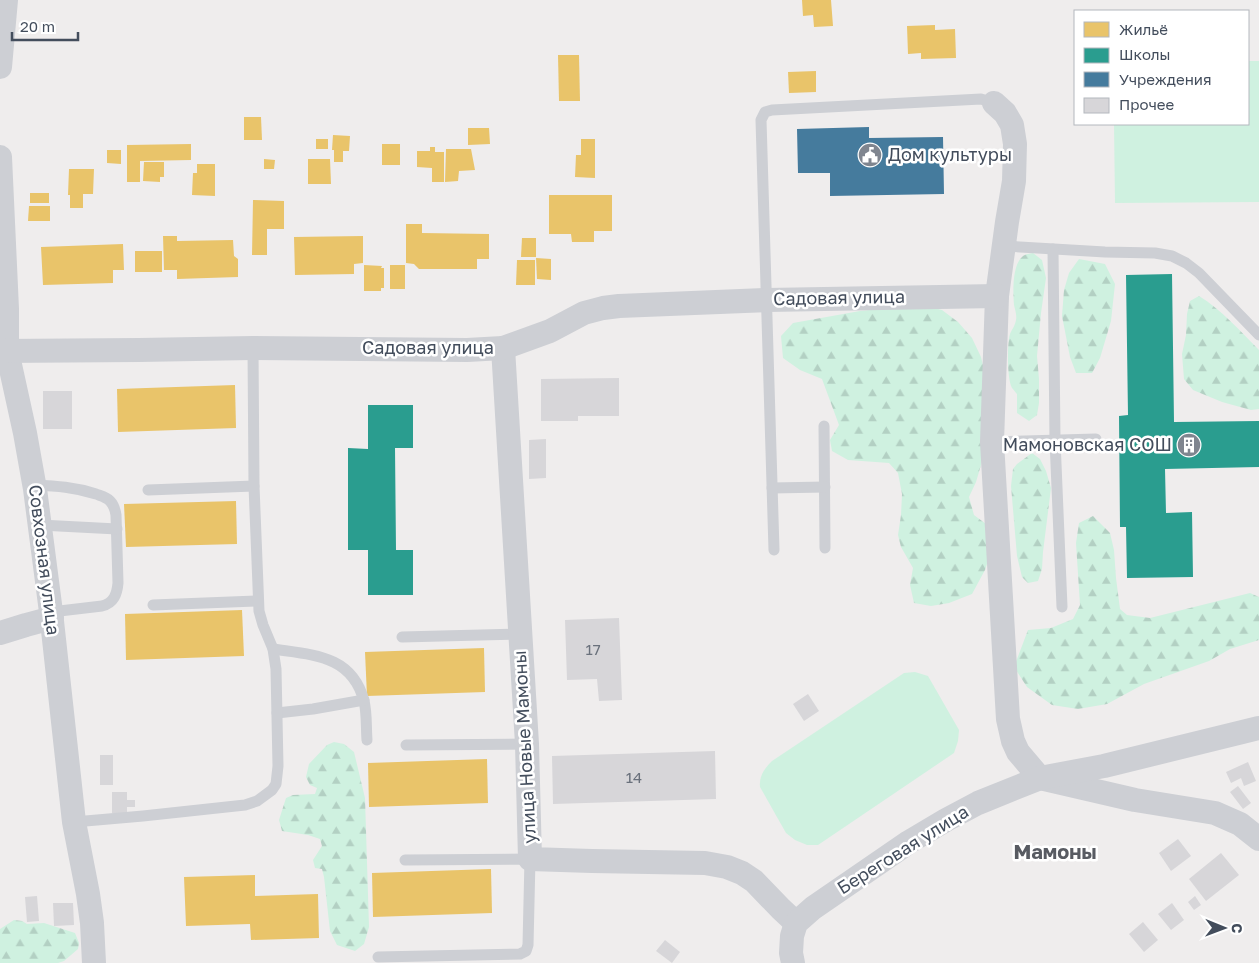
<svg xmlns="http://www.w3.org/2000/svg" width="1259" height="963" font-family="'Golos Text',sans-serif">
	<defs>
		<pattern id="forest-firs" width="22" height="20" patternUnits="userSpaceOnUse" patternTransform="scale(1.25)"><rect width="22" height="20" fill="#cff1e0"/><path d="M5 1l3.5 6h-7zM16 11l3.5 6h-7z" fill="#b3d0c3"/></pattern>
	</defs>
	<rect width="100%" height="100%" fill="#efeded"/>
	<!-- green -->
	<g fill="#cff1e0">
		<polygon points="1248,61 1259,61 1259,202 1115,203 1114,124 1248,124"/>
		<path d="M 915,672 L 928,676 L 959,730 L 958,741 L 954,753 L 818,845 L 807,845 L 795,840 L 786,833 L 760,787 C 759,776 764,769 772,761 L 904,673 Z"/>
	</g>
	<!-- forest -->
	<g fill="url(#forest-firs)">
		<path d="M 1033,253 L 1042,260 L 1046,278 L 1041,313 L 1037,356 L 1039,379 L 1039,403 L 1037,415 L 1029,421 L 1017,413 L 1017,394 C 1016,393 1013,389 1012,388 C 1007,379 1007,344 1010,334 C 1012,329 1015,326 1016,320 C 1017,315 1015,310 1014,305 C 1013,293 1012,266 1022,257 C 1025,254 1029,254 1033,253 Z"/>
		<polygon points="1079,259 1105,264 1115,284 1111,321 1100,358 1092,373 1076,373 1070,357 1062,316 1064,290 1069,273"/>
		<path d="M 1199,296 C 1222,310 1240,331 1259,350 L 1259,409 L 1251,410 L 1222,402 L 1193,390 L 1184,379 L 1182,354 L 1186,335 L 1187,314 L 1190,301 Z"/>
		<polygon points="921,305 942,310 958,322 972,338 981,357 985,373 981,465 976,482 969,497 974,515 986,524 990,555 985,570 972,594 949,603 931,606 914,603 910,585 913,568 901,547 898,535 901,515 902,494 898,473 889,463 848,460 832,451 830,440 839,425 822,379 800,370 783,358 781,336 793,323 860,311"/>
		<polygon points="1032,453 1040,459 1046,471 1051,488 1043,552 1042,569 1038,581 1028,583 1022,577 1017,556 1011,486 1013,469 1017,464"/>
		<polygon points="1093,516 1110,533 1114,550 1116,578 1120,609 1127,615 1150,618 1250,593 1259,597 1259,640 1230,649 1209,661 1144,684 1107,704 1078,709 1052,705 1027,687 1014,667 1028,630 1051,628 1073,619 1080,605 1076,543 1079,523"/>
		<polygon points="334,742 344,744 354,752 365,798 369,927 364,944 355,951 337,945 330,931 324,877 322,869 315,868 313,860 322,846 320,839 308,835 282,831 279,820 286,798 293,795 315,794 317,788 310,785 306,777 309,764 327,745"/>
		<polygon points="14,920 22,921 27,924 44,923 75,933 79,943 78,949 64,961 58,963 0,963 0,929"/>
	</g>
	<!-- homes -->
	<g fill="#e9c46a">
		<polygon points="802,0 831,0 833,26 814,27 813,15 803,16"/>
		<polygon points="935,25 935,30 955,29 956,58 921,59 921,53 908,54 907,26"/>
		<polygon points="558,55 579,55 580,101 559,101"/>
		<polygon points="816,71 816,92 789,93 788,72"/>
		<polygon points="244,117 261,117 262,140 244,140"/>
		<polygon points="468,128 489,128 490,144 468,145"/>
		<polygon points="333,135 350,136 349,151 343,151 343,162 334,162 334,150 332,150"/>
		<rect x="316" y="139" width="12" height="10"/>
		<polygon points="581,139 595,139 595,178 575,177 576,155 581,155"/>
		<polygon points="191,144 191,160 140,161 140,182 127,182 127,145"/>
		<rect x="382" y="144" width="18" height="21"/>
		<polygon points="430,147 435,147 435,152 444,152 444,182 432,182 432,168 417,167 417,151 430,151"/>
		<polygon points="446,149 471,149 475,170 459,171 458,181 445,182"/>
		<polygon points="107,150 121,150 121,164 107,163"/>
		<polygon points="264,159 275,160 274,169 264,169"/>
		<polygon points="308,159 330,159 331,184 308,184"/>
		<polygon points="144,162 164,162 164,177 160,177 160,182 143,181"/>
		<polygon points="197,164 215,164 215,196 192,195 193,173 197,173"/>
		<polygon points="69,169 94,169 93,194 83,194 83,208 70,208 70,195 68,195"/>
		<rect x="30" y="193" width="19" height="10"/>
		<polygon points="549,195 612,195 612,231 594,231 594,242 572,242 571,234 549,234"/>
		<polygon points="253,200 284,201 284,229 267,229 267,255 252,255"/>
		<polygon points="29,206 50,206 50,221 28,221"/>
		<polygon points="406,224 422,224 422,233 489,234 489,259 477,259 477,269 419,269 414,264 406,263"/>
		<polygon points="163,236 177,236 177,241 233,240 234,256 238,259 238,277 177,279 177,270 164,270"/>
		<polygon points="363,236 363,263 354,264 354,274 295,275 294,237"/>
		<polygon points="522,238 536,238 536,257 521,257"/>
		<polygon points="123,244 124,270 113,270 113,283 43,285 41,247"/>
		<rect x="135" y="251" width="27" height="21"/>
		<polygon points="536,258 551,259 551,280 537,279"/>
		<polygon points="517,260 535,260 535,285 516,285"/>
		<polygon points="364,265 382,266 381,268 384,268 384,288 381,288 381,291 364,291"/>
		<rect x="390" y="265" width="15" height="24"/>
		<polygon points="235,385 236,428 118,432 117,389"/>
		<polygon points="236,501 237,544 126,547 124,504"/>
		<polygon points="242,610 244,656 126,660 125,614"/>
		<polygon points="484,648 485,692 367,696 365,652"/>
		<polygon points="487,759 488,803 369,807 368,763"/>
		<polygon points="491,869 492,913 373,917 372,873"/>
		<polygon points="255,875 255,896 318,894 319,938 251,940 250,924 186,926 184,877"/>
	</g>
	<!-- schools -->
	<g fill="#2a9d8f">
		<polygon points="1172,274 1174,422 1259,421 1259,467 1165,469 1166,513 1192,512 1193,577 1127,578 1126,527 1120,527 1119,416 1128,415 1126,275"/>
		<polygon points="368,405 413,405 413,448 395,448 396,550 413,550 413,595 368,595 368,550 348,550 348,448 368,449"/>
	</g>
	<!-- public -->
	<polygon fill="#457b9d" points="869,127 869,138 943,137 944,194 830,196 830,173 798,173 797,129"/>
	<!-- building -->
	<g fill="#d7d6d9">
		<polygon points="619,378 619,416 578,416 578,421 541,421 541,379"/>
		<rect x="43" y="391" width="29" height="38"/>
		<polygon points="546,439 546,478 529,479 529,440"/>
		<polygon points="619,618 622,700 599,701 597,679 567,680 565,620"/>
		<polygon points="808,694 819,711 804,721 793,704"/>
		<polygon points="715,751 716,799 553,804 552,756"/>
		<rect x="100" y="755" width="13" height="30"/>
		<polygon points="1248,762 1256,781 1244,786 1241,778 1231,783 1226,772"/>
		<polygon points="1238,786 1251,803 1243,809 1230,792"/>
		<polygon points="112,792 127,792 127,800 135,800 135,807 127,807 127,813 112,813"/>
		<polygon points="1178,839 1191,856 1171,871 1159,853"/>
		<polygon points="1221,853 1239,875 1206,901 1189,879"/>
		<polygon points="37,896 39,921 27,922 25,897"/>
		<polygon points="1195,896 1201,905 1194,910 1188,902"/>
		<polygon points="53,903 73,903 74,925 54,926"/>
		<polygon points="1172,903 1184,920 1171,930 1158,914"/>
		<polygon points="1143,922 1158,940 1144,952 1129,934"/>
		<polygon points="665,940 680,952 672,963 656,951"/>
	</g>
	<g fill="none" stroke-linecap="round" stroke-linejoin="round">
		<!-- lane -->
		<g stroke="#cdcfd4" stroke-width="11">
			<polyline points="1004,246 1105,252 1155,253 1172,256 1186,263 1199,273 1259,335"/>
			<polyline points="1053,249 1055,440 1062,607"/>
			<polyline points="824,426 825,548"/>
			<polyline points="992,442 1096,439"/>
			<path d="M 34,485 C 57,486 74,487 96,494 C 101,496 106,497 110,501 C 114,505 115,509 116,515 L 118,583 C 117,594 114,603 102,606 L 51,612"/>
			<polyline points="772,488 825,487"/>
			<polyline points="148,490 254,486"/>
			<polyline points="40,525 117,529"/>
			<polyline points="774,550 761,120 765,112 772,110 981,99 994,103"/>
			<polyline points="153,605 258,601"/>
			<polyline points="402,637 520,634"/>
			<path d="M 273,649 C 313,655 352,655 364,701 C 367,713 366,727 367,740"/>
			<polyline points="277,713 313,709 364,700"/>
			<polyline points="406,745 527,744"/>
			<polyline points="74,822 143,816 245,805 257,801 272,790 276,784 278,766 276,669 273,649 263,625 259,611 254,486 253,348"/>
			<polyline points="378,957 520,954 526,951 528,945 530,859 405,860"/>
		</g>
		<!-- street -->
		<g stroke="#cdcfd4" stroke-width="24">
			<polyline points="0,67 6,0"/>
			<polyline points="994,103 1005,113 1012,125 1015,144 1014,181 1007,222 997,296 992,442 1008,719 1013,741 1018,752 1040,778 1135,800 1215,813 1240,824 1259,839"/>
			<polyline points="0,157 7,309 7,351 25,433 35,489 51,612 74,822 88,894 92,923 94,963"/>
			<polyline points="503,348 527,744 530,859 592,861 705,863 727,867 742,873 754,881 781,909 796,923"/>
			<polyline points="0,351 139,350 253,348 467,350 503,348 550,331 584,313 603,308 619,306 767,300 997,296"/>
			<polyline points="0,633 26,625 52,618"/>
			<polyline points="793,963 791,953 792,936 796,923 813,908 909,842 946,820 978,803 1040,778 1104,766 1259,728"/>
		</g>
	</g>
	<!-- icons -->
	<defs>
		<g id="civic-disc" transform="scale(1.25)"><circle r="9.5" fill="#7f858f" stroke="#fff"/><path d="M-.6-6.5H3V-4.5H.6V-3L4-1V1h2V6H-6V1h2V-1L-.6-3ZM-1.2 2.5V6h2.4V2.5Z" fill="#fff"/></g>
		<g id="building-disc" transform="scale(1.25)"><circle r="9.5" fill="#7f858f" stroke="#fff"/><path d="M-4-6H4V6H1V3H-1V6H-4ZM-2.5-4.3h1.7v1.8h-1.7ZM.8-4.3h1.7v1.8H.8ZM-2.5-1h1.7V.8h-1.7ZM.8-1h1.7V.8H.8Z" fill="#fff"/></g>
	</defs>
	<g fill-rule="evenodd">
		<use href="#civic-disc" x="870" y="155"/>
		<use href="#building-disc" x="1189" y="445"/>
	</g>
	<g text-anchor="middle" stroke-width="5" stroke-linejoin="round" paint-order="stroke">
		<!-- number labels -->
		<g font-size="15" fill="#6a717c">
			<text x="593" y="655">17</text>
			<text x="634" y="783">14</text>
		</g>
		<!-- poi labels -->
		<g font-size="18" fill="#434d5c" stroke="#fff" text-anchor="start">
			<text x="888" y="161">Дом культуры</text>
			<text x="1172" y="451" text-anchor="end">Мамоновская СОШ</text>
		</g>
		<!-- street labels -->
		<g font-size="18" fill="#434d5c" stroke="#fff">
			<text transform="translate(839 298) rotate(-1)" y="6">Садовая улица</text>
			<text x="428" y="354">Садовая улица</text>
			<text transform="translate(44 560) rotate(83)" y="6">Совхозная улица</text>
			<text transform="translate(525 747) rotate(-93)" y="6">улица Новые Мамоны</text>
			<text transform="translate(903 850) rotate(-32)" y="6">Береговая улица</text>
		</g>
		<!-- quarter labels -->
		<g font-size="20" font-weight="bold" fill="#585b62" stroke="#fff">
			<text x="1055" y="859">Мамоны</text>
		</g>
	</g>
	<!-- legend -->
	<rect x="1074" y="10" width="175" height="115" fill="#ffffff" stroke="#b4b8be"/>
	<rect x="1084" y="22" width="25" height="15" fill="#e9c46a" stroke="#b4b8be"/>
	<text x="1119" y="35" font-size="15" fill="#434d5c">Жильё</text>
	<rect x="1084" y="48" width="25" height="15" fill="#2a9d8f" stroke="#b4b8be"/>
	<text x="1119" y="60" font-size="15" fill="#434d5c">Школы</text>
	<rect x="1084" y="72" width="25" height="15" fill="#457b9d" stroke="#b4b8be"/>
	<text x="1119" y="85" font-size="15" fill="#434d5c">Учреждения</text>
	<rect x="1084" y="98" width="25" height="15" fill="#d7d6d9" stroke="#b4b8be"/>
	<text x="1119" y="110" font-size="15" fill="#434d5c">Прочее</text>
	<!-- north arrow -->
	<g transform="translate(1224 928) rotate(91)" stroke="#ffffff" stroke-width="4" paint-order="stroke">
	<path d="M0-4L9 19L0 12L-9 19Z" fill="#434d5c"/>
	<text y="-8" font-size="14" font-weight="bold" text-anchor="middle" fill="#434d5c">С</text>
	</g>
	<!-- scale -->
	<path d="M12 32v8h66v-8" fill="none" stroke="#434d5c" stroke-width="2.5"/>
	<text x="20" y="32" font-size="15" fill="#434d5c" stroke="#ffffff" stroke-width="4" paint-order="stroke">20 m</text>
</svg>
